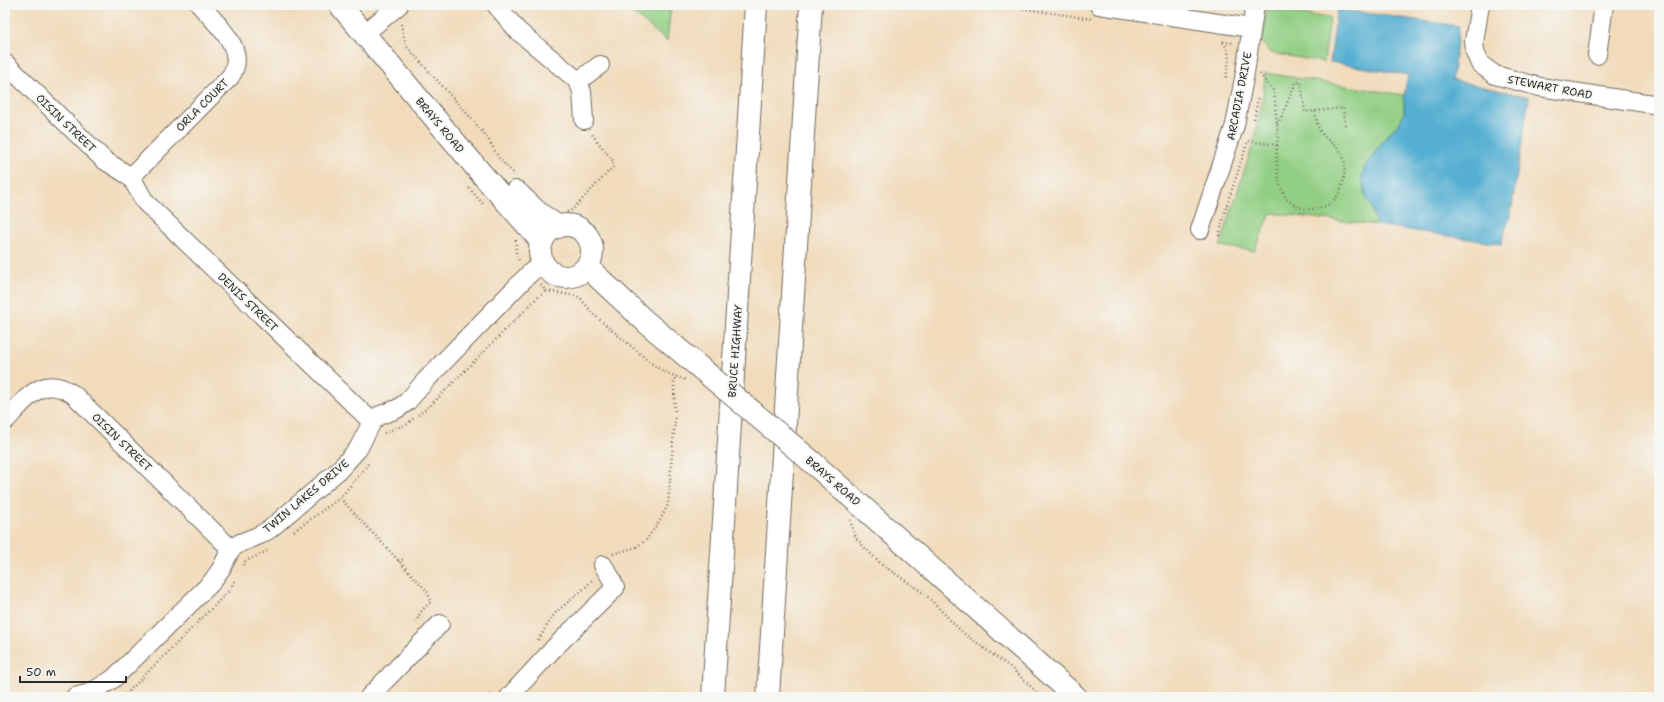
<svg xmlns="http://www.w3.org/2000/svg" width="1664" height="702" font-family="'Shantell Sans',sans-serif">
	<rect width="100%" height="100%" fill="#f6f6f2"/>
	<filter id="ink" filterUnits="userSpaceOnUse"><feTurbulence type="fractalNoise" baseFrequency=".025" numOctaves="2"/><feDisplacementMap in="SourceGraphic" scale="8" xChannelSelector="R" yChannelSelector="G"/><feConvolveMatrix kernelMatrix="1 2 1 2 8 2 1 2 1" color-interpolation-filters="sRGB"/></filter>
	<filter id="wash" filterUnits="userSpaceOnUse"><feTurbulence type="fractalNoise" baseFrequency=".012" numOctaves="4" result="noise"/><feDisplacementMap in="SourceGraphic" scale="16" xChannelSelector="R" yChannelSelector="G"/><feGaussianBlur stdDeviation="0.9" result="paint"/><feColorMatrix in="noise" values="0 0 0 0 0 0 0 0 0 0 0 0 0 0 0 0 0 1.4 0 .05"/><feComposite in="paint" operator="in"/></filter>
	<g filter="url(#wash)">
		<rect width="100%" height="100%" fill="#f1dbbb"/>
		<!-- green -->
		<g fill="#92cf84" stroke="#5e7d58">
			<polygon points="623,5 671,5 667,41"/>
			<polygon points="1267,9 1330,18 1324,62 1271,53 1261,42"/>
			<polygon points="1265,73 1404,95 1404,113 1399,124 1388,134 1363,187 1366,198 1372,207 1376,225 1271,213 1254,251 1220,246 1254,140 1263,96"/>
		</g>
		<!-- water -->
		<polygon fill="#54afd2" stroke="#406d7e" points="1337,9 1459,26 1452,80 1529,97 1511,213 1501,244 1376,225 1372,207 1366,198 1362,177 1365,166 1388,134 1399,124 1404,113 1404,95 1408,75 1330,62"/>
	</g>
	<g filter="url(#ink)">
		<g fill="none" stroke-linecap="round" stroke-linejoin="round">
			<!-- minor casing -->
			<g stroke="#70695d" stroke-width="20">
				<g id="minor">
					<polyline points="496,5 518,31 578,81 582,92 584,120"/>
					<polyline points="1099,5 1251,28"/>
					<polyline points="1480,5 1474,42 1475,52 1480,64 1495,75 1540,87 1659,105"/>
					<polyline points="364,34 399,5"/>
					<polyline points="1597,55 1604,5"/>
					<polyline points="5,63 104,160 131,177 145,202 372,422"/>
					<polyline points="578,81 600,65"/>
					<path d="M 131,177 L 230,77 C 249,50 217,25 200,5"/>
					<polyline points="1200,230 1235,125 1245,73 1255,5"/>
					<path d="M 5,421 C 27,399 41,373 73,394 L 231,549"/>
					<polyline points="75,697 90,693 113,679 211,583 221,569 231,549 240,543 260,535 270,529 339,470 358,449 372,422 378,416 397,409 407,402 426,380 530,273 543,263"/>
					<polyline points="369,697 440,624"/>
					<polyline points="509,697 554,648 615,588 611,578 603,565"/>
				</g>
			</g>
			<!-- major casing -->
			<g stroke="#70695d" stroke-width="24">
				<g id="major">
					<polyline points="340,5 480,172 542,242"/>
					<polyline points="516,192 537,212 558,227"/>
					<circle cx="566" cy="251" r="26"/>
					<polyline points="587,267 646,322 704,371"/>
					<polyline points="812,462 1076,697"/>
				</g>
			</g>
			<!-- highway casing -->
			<g stroke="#70695d" stroke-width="24">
				<g id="highway">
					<polyline points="713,697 756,5"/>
					<polyline points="768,697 811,5"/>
				</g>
			</g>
			<!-- path -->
			<g stroke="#70695d" stroke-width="2.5" stroke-dasharray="1 3" stroke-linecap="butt">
				<polyline points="999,5 1092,19"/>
				<polyline points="401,24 406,46 463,109 488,138 498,157 515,175"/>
				<path d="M 1223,42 C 1232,53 1228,65 1226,78"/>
				<polyline points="1223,42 1234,43"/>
				<polyline points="1254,119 1258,98"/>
				<polyline points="1277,124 1281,118 1296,82 1301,82 1305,112 1343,108 1345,126"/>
				<path d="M 1277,145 C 1276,159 1277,185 1285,196 C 1295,212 1321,213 1334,200 C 1342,191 1345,177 1345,165 C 1344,149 1331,145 1322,134 C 1317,127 1316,119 1315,111"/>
				<polyline points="469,188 484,205"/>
				<polyline points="567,212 573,209 614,166 613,161 591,133"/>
				<polyline points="1219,236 1225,211 1248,141 1277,145 1278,136 1274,91 1260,74"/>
				<polyline points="516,240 516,255 520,262"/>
				<polyline points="541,285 546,291 577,296 581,299 594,315 656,367 667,373 686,380"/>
				<polyline points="418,415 431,405 536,299 546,291"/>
				<polyline points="384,433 407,424 414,418"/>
				<path d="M 340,498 L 427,591 L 431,602 C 422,609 418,614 416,625"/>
				<polyline points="850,520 856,538 864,547 881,564 925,594 963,633 1010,667 1042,697"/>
				<polyline points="294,531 340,498 366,467 369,462"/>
				<polyline points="613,554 636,547 646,540 659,522 668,505 675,417 674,384 674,380 677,377"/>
				<polyline points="398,561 405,559"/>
				<polyline points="243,565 244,562 267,551"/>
				<polyline points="538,640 555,613 587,586 593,579"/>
				<polyline points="123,697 229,591 235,580"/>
				<polyline points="488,697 494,693"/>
			</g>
			<!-- minor -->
			<use href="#minor" stroke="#fff" stroke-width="18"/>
			<!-- major -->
			<use href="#major" stroke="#fff" stroke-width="22"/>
			<!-- highway -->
			<use href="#highway" stroke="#fff" stroke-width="22"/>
			<!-- major-bridge casing -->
			<g stroke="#70695d" stroke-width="24" stroke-linecap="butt">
				<polyline id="major-bridge" points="704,371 812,462"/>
			</g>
			<!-- major-bridge -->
			<use href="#major-bridge" stroke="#fff" stroke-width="22"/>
		</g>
	</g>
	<g text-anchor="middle" stroke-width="3.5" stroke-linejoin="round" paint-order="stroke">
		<!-- street labels -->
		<g font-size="11" fill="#2b2b2b" stroke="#f6f6f2">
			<text transform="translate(1550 87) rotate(11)" y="4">STEWART ROAD</text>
			<text transform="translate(1239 96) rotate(-79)" y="4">ARCADIA DRIVE</text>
			<text transform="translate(202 105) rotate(-45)" y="4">ORLA COURT</text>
			<text transform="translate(66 123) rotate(44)" y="4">OISIN STREET</text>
			<text transform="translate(440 125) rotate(50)" y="4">BRAYS ROAD</text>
			<text transform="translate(248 302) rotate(44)" y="4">DENIS STREET</text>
			<text transform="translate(735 351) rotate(-86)" y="4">BRUCE HIGHWAY</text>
			<text transform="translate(122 442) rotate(44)" y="4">OISIN STREET</text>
			<text transform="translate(833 481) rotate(41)" y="4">BRAYS ROAD</text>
			<text transform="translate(306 496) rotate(-40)" y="4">TWIN LAKES DRIVE</text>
		</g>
	</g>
	<!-- margin -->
	<rect width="1664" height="702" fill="none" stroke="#f6f6f2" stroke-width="20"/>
	<!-- scale -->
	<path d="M20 676v6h106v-6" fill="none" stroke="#2b2b2b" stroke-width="2"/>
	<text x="26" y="676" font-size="12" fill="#2b2b2b" stroke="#f6f6f2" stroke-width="3" paint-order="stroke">50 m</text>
</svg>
